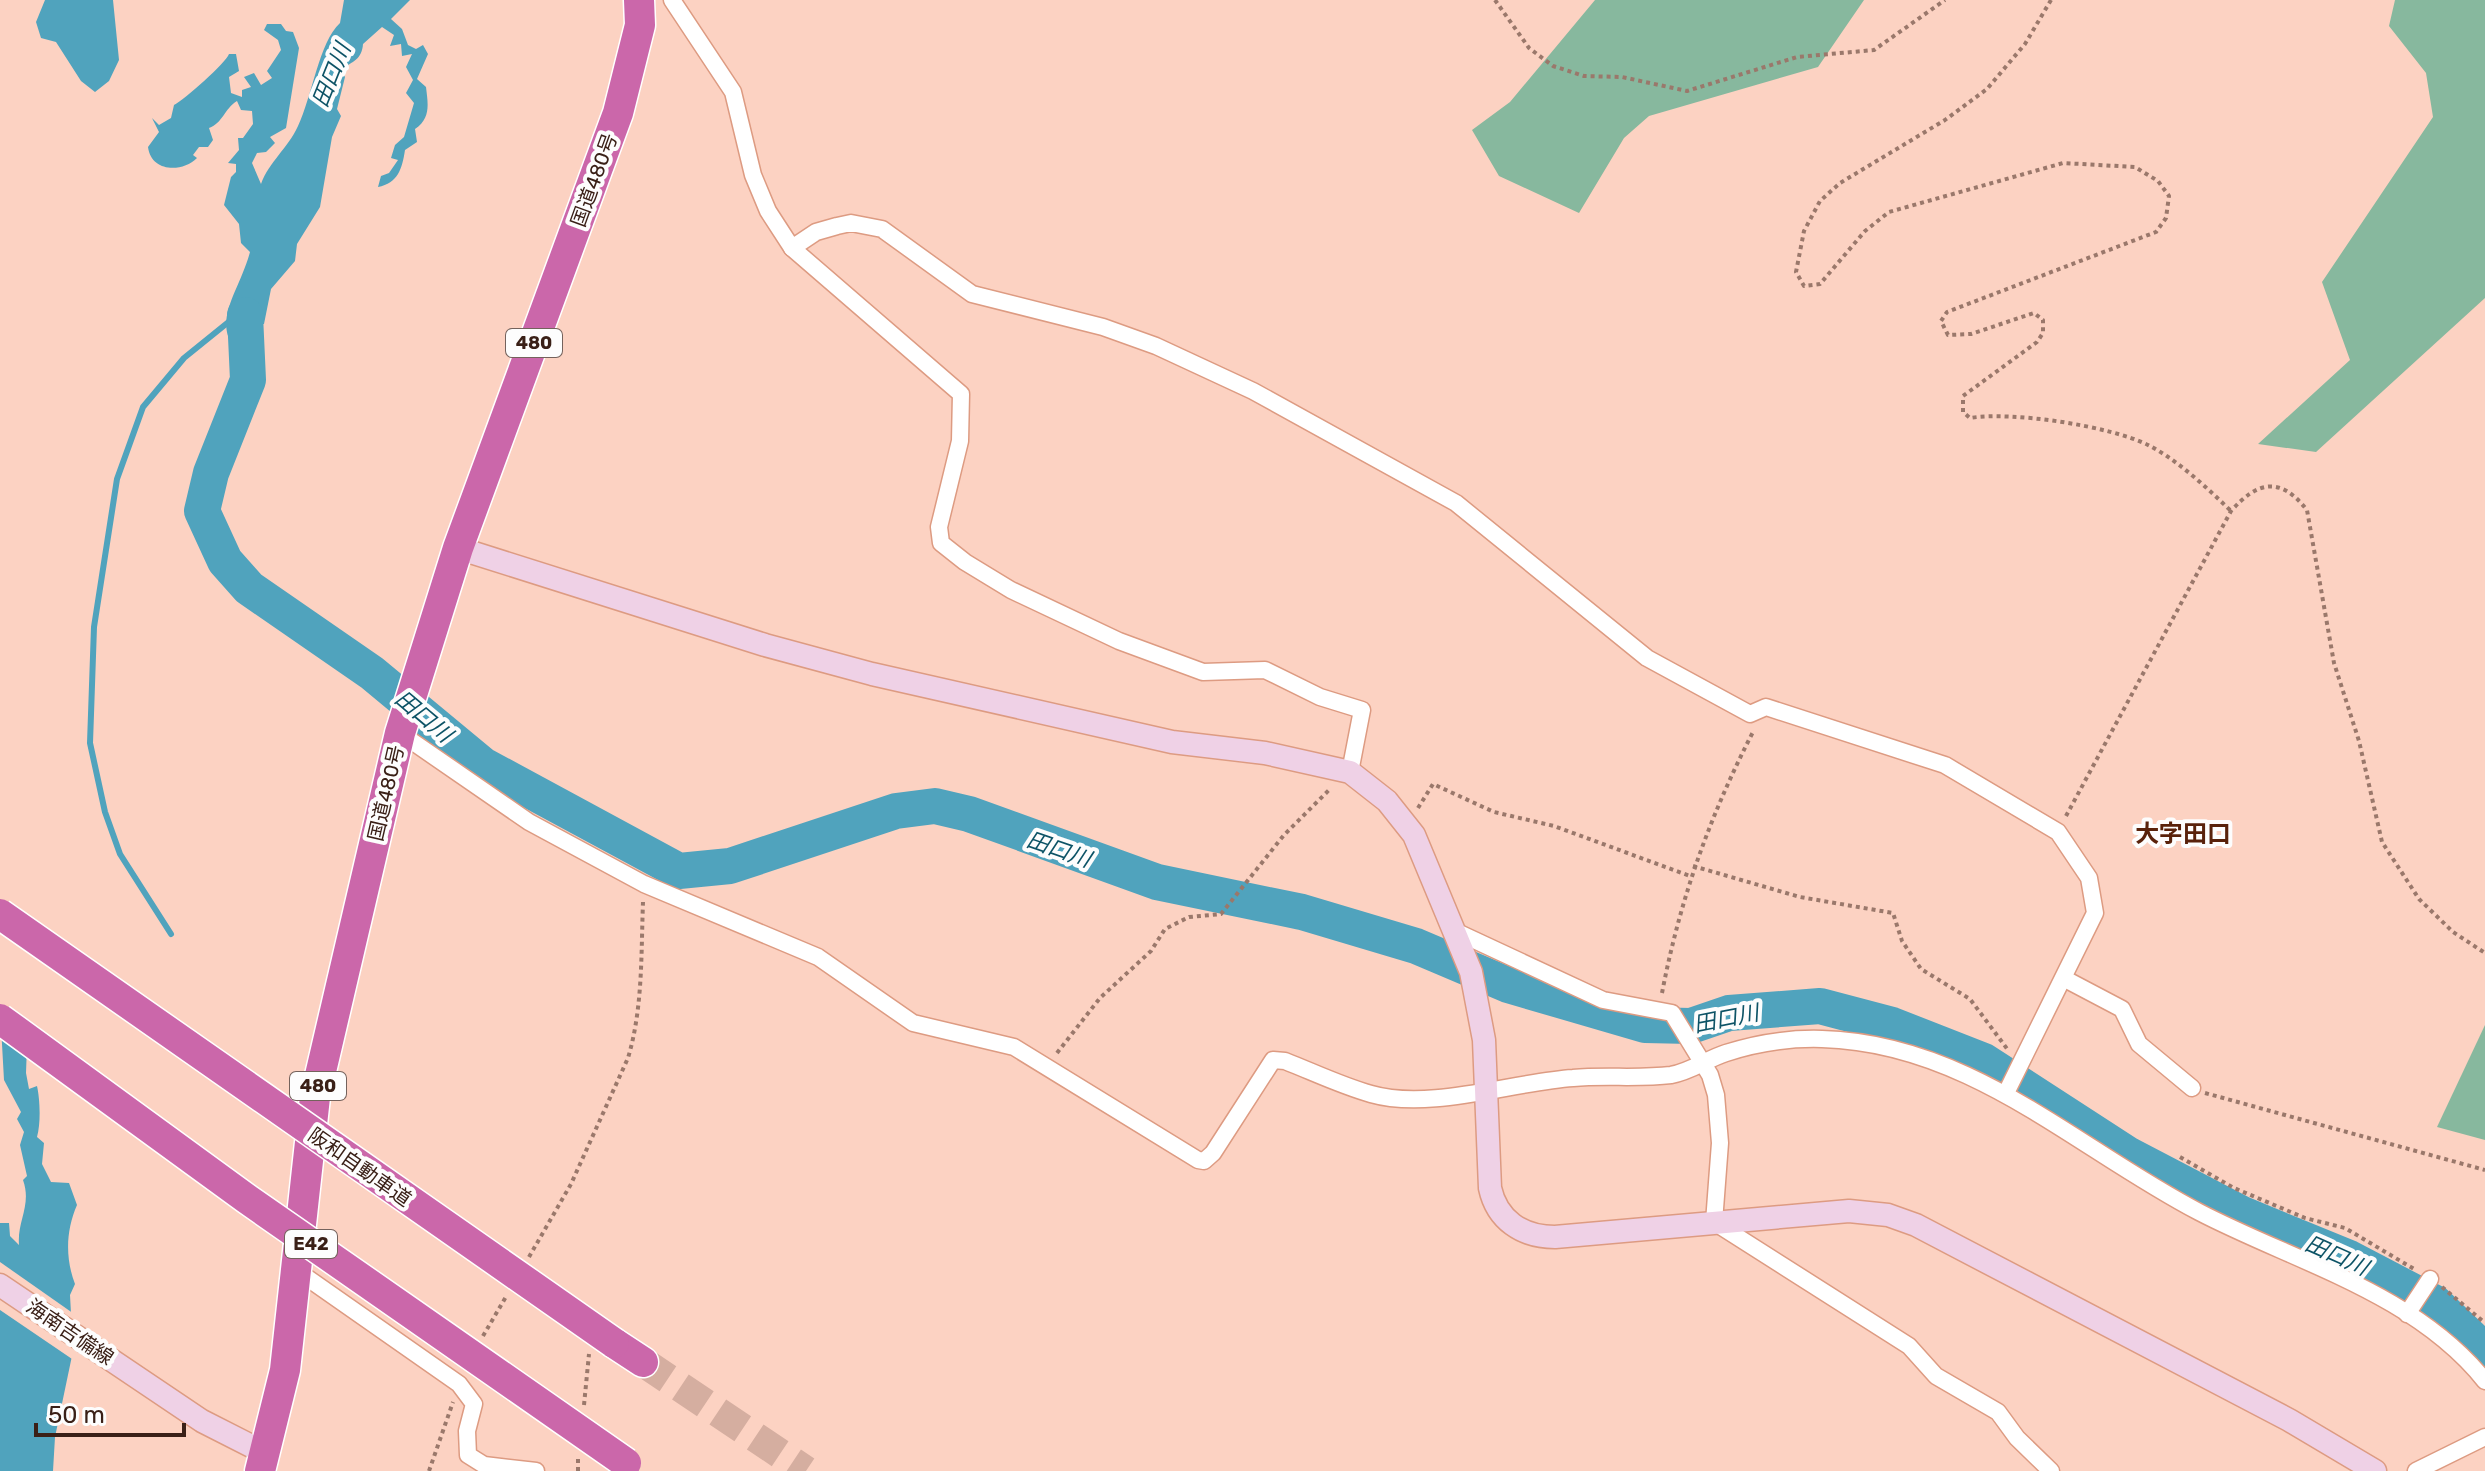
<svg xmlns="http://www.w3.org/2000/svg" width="2485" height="1471" font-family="Rubik,'Noto Sans JP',sans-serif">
	<rect width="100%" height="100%" fill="#fcd2c2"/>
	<!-- green -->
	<g fill="#87b89e">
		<polygon points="1595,0 1864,0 1818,67 1649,116 1624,138 1579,213 1499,176 1472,130 1510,102"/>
		<polygon points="2395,0 2485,0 2485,298 2316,452 2258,444 2350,360 2322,282 2433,117 2426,73 2389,26"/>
		<polygon points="2485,1025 2485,1140 2437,1127"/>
	</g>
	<!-- water -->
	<g fill="#50a3bd">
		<polygon points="45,0 113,0 119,60 109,81 95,92 81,81 56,42 41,38 36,22"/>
		<path d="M 344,0 L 410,0 L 391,19 L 402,29 L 408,45 L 416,49 L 423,45 L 428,54 L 417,79 L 426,87 C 428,104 431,118 415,129 L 417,142 L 405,150 C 402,169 398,183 378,187 L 381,176 L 389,173 L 398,160 L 391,158 L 395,145 L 404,137 L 414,103 L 406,93 L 413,80 L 406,67 L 412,54 L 402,56 L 401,44 L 390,46 L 394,35 L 382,27 L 363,44 C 362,59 353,62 341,69 L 345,77 L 337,109 L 341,116 L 332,137 L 320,207 L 297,244 L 295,261 L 271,289 L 264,324 L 257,324 L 255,331 L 263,338 L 258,364 L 252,364 C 202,330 238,297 250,252 L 241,243 L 239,224 L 224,205 L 231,177 L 236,172 L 236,164 L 228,163 L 239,150 L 238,138 L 243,138 L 253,124 L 252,111 L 241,110 L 237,101 C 224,109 223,123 209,128 L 213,140 L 208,147 L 199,147 L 193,155 L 197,158 C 182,173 151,172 148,147 L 159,132 L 152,118 L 159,125 L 171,118 L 174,105 C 184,100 226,63 229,54 L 236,54 L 239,71 L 229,77 L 231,93 L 242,97 L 242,90 L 251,87 L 244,77 L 254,73 L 261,85 L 272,78 L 267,71 L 281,50 L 278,40 L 264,30 L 267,24 L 281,24 L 286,31 L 293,32 L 299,48 L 286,128 L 270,137 L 275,143 L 266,152 L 257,153 L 252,163 L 261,184 C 269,162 288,148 298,126 C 312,97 319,42 340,23 Z"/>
		<path d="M 0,1008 L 27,1045 L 26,1073 L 29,1089 L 37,1086 C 40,1099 41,1123 37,1137 L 44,1143 L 42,1164 L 51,1182 L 69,1183 L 77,1205 C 66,1230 65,1258 75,1284 L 70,1295 L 73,1351 L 55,1437 L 53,1471 L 0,1471 L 0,1223 L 9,1223 L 10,1236 L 19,1245 C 17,1221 32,1205 23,1180 L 27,1176 L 20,1145 L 24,1132 L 17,1119 L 21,1112 L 4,1080 Z"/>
	</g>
	<!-- pier -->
	<polygon fill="#fcd2c2" points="0,1262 77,1316 75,1361 0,1310"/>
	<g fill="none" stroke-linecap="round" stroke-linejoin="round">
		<!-- stream -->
		<polyline stroke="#50a3bd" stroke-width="6" points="171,934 120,854 105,812 90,743 94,627 117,479 143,407 184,358 231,320"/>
		<!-- river -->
		<polyline stroke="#50a3bd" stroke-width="36" points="245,315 248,380 211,473 202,511 225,561 249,588 372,673 483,765 679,871 730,866 896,811 935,806 969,814 1157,882 1302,912 1416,946 1508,985 1645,1025 1691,1026 1729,1013 1820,1006 1892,1025 1984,1061 2129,1155 2242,1214 2349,1258 2435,1303 2485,1351"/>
		<!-- highway-tunnel -->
		<polyline stroke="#d5aea0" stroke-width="30" stroke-dasharray="30 15" stroke-linecap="butt" points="643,1362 806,1471"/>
		<!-- street casing -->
		<g stroke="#dd9b82" stroke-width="19">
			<g id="street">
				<polyline points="672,0 733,92 753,175 768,211 792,248 961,394 960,441 939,527 941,543 965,562 1011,590 1119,641 1203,672 1265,670 1320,697 1362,710 1350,772"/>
				<polyline points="792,248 816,232 837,226 851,223 882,229 972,294 1103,327 1156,346 1253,391 1456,503 1647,658 1750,714 1766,707 1945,765 2058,832 2089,878 2095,913 2006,1093"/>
				<path d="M 400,733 L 529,822 L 644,884 L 818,957 L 913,1023 L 1014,1047 L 1198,1160 L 1204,1161 L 1213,1153 L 1273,1060 L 1285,1061 C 1313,1072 1342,1086 1371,1094 C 1430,1111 1512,1082 1573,1078 C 1605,1075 1639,1079 1671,1075 C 1690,1072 1707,1059 1726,1053 C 1757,1043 1789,1038 1822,1039 C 1970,1043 2076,1148 2199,1212 C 2295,1262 2415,1293 2485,1381"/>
				<polyline points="1457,932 1603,1000 1672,1013 1710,1075 1716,1095 1720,1143 1714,1222 1909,1346 1936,1376 1998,1412 2017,1438 2051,1471"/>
				<polyline points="2065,979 2122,1009 2139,1044 2192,1088"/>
				<polyline points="296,1270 459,1384 474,1404 467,1431 468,1455 484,1465 536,1471"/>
				<polyline points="2407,1314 2430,1279"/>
				<polyline points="2416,1471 2485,1437"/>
			</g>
		</g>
		<!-- secondary casing -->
		<g stroke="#dd9b82" stroke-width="25">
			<g id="secondary">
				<path d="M 458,548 L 765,645 L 872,674 L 1172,742 L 1265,753 L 1350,772 L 1387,801 L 1414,835 L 1471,972 L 1484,1040 L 1490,1188 C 1497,1220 1522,1237 1555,1237 L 1849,1211 L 1888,1215 L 1916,1225 L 2289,1420 L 2375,1471"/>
				<polyline points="0,1285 202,1421 265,1453"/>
			</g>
		</g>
		<!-- highway casing -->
		<g stroke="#fff" stroke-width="33">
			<g id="highway">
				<polyline points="614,1343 643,1362"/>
				<polyline points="260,1471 285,1370 315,1097 400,733 458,548 618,113 640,25 639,0"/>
			</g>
		</g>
		<!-- path -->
		<g stroke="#9a786b" stroke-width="4" stroke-dasharray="4 4" stroke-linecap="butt">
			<polyline points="1495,0 1529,48 1553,66 1584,76 1622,77 1687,91 1797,57 1874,50 1945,0"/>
			<path d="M 2051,0 L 2025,44 L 1987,89 L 1945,120 L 1840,183 L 1820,201 L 1804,231 L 1796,272 L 1804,286 L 1820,284 L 1865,231 L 1889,212 L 2063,163 L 2135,167 L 2158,181 L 2169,196 L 2166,218 L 2156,232 L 1947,312 L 1941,321 L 1948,335 L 1971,334 L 2034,313 L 2043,320 L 2043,333 L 2037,342 L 1963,396 L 1963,412 L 1970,418 C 2012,411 2110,426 2148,445 C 2179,461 2206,487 2231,511"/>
			<polyline points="1418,808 1433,784 1494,812 1554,826 1690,876"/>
			<path d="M 2066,816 L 2231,511 C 2258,481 2280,476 2307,510 L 2334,663 L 2359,741 L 2382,842 L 2419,899 L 2453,932 L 2485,953"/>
			<polyline points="1693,866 1800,897 1893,913 1902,941 1921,969 1970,999 2008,1050"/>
			<path d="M 1662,993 C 1680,899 1710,815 1754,730"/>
			<polyline points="1057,1053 1100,998 1151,951 1165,929 1189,917 1221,914 1284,835 1331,788"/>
			<polyline points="2205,1093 2485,1170"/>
			<polyline points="2180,1157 2234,1188 2305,1218 2345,1228 2414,1269"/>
			<path d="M 529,1257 L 571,1184 L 628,1058 C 643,1008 641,954 643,902"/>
			<polyline points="2442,1287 2485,1323"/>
			<polyline points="483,1336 507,1295"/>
			<polyline points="584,1405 589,1354"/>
			<polyline points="429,1471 453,1402"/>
			<polyline points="578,1471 578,1458"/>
		</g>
		<!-- street -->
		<use href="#street" stroke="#fff" stroke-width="16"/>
		<!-- secondary -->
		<use href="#secondary" stroke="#efd1e6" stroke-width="22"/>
		<!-- highway -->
		<use href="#highway" stroke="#cb67aa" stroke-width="30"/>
		<!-- highway-bridge casing -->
		<g stroke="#fff" stroke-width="33" stroke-linecap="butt">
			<g id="highway-bridge">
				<polyline points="0,914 614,1343"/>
				<polyline points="0,1019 247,1199 626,1463"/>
			</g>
		</g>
		<!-- highway-bridge -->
		<use href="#highway-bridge" stroke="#cb67aa" stroke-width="30"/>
	</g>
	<g text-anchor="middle" stroke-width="8" stroke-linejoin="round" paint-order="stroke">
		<!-- shield labels -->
		<g fill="#fdfdfd" stroke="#74625c" stroke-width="2">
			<rect x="506" y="329" width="56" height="28" rx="6"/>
			<rect x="290" y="1072" width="56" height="28" rx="6"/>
			<rect x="285" y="1230" width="52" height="28" rx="6"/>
		</g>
		<g font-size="18" font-weight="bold" fill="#3a2017">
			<text x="534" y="349">480</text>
			<text x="318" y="1092">480</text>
			<text x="311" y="1250">E42</text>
		</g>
		<!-- street labels -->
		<g font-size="20" fill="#3a2017" stroke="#fdfdfd">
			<text transform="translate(594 180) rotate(-70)" y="7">国道480号</text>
			<text transform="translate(386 793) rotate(-77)" y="7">国道480号</text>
			<text transform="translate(360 1167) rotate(35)" y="7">阪和自動車道</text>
			<text transform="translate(70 1332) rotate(34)" y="7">海南吉備線</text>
		</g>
		<!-- water labels -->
		<g font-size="22" font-style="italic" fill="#0d5366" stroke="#fdfdfd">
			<text transform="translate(331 75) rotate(-68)" y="8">田口川</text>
			<text transform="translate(424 716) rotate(40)" y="8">田口川</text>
			<text transform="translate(1059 849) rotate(19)" y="8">田口川</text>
			<text transform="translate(1726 1018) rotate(-11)" y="8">田口川</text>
			<text transform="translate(2337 1255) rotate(24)" y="8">田口川</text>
		</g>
		<!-- quarter labels -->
		<g font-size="24" font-weight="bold" fill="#59220b" stroke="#fdfdfd">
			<text x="2183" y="842">大字田口</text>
		</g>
	</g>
	<!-- scale -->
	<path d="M36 1423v12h148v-12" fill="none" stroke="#3a2017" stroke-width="4"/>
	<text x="48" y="1423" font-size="24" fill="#3a2017" stroke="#fdfdfd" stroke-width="6" paint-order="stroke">50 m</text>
</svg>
